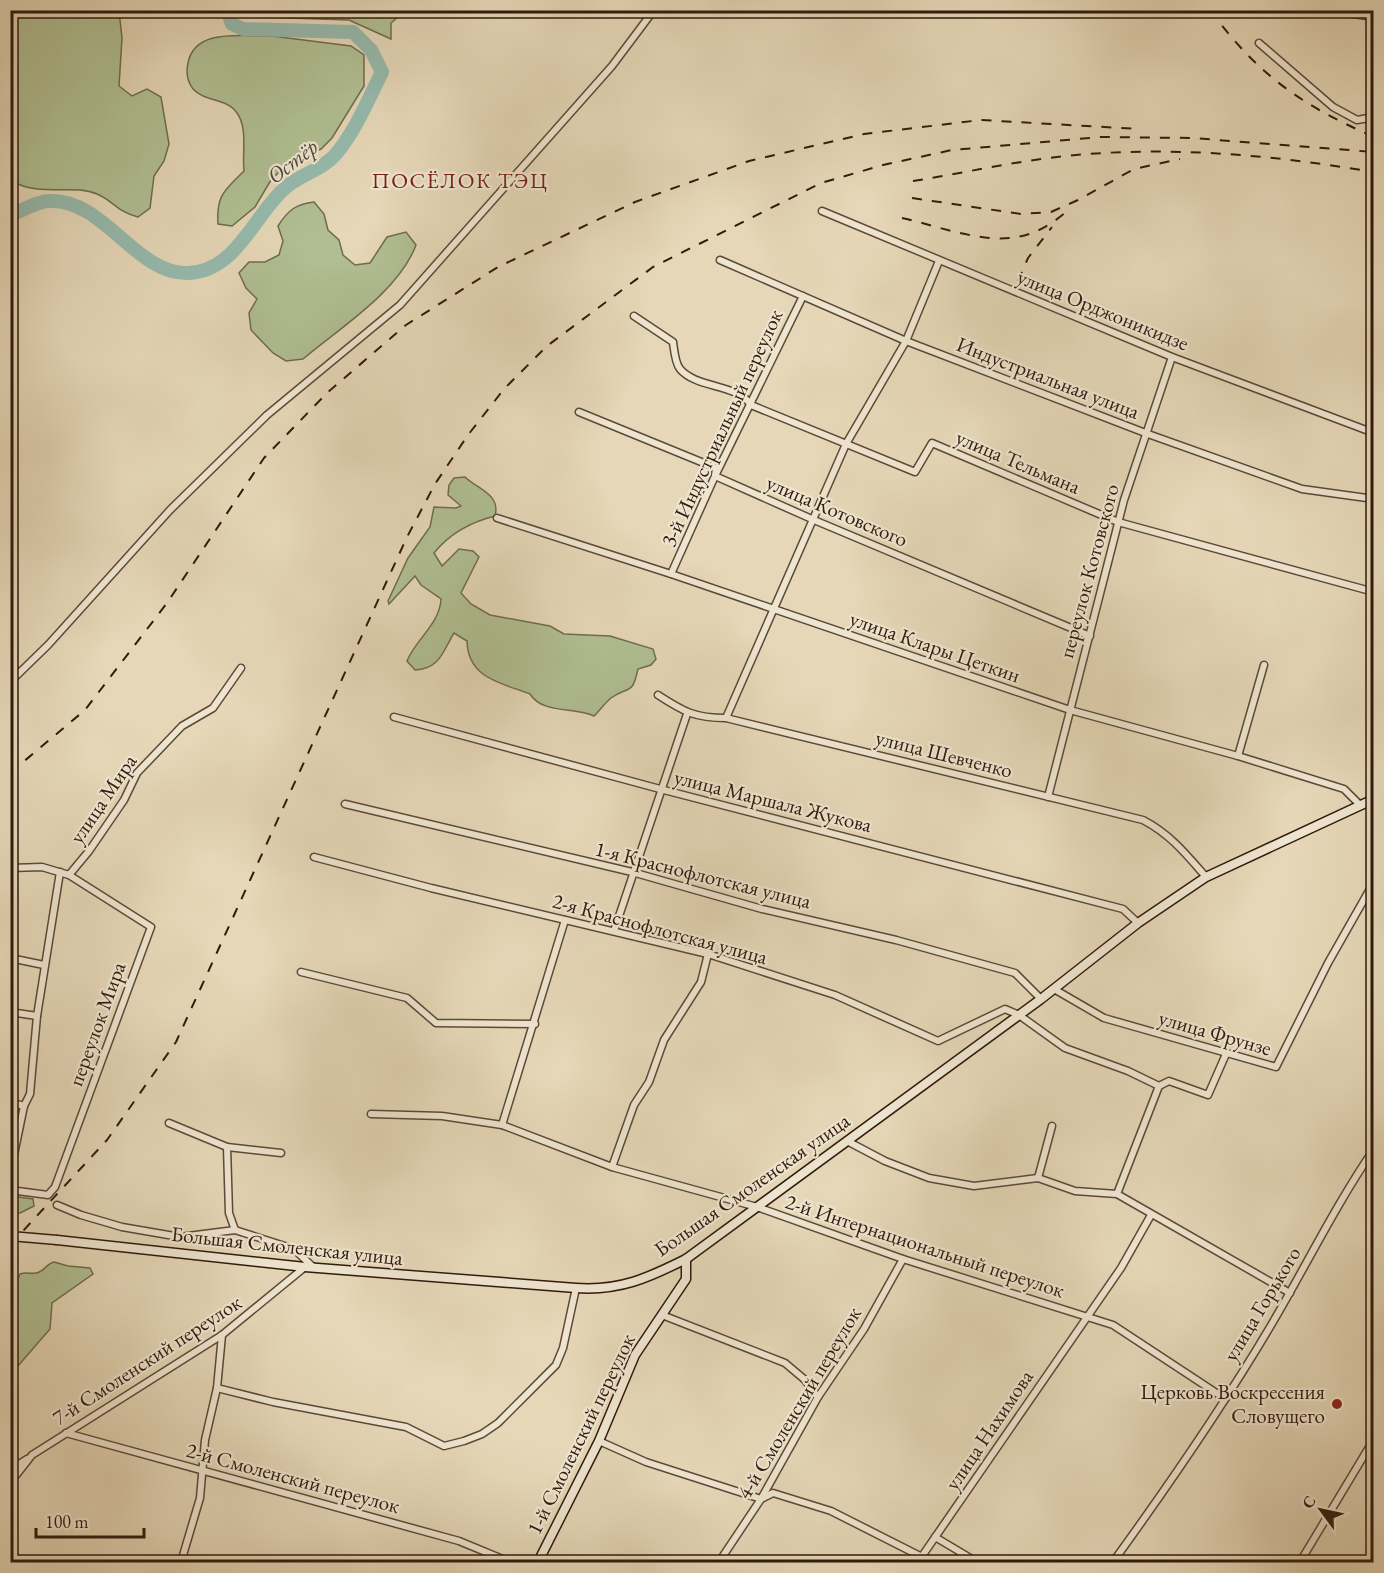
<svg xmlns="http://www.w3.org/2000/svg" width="1384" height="1573" font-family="'EB Garamond',serif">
	<rect width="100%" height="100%" fill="#e5d7b7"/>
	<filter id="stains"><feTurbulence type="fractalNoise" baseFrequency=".00333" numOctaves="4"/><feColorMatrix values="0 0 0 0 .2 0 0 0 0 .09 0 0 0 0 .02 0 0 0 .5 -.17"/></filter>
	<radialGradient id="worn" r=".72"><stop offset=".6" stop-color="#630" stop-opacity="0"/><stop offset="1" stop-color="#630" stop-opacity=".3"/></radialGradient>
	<!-- green -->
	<g fill="#b0bf92" stroke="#706c4f" stroke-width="1.5">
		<path d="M 10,11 L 119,11 L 122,38 L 119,86 L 132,96 L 147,89 L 161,97 L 169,144 L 164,161 L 154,176 L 150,208 L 138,217 C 115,211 114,201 97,194 C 74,184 46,196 18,184 L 10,153 Z"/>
		<polygon points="251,11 405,11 391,23 391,39 349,20 257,17"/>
		<path d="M 272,36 L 351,46 L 364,55 L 364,86 L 332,138 L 321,149 L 293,160 L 282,169 L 271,180 L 255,207 L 232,226 L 218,224 C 216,195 225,190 244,171 C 242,153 248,128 237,113 C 227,98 205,102 193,89 C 187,81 186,72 188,63 C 195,27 244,37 272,36 Z"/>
		<path d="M 314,202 L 324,214 L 328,230 L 339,240 L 343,255 L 355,265 L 370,263 L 387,237 L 406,232 L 416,245 C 399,291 341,327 303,359 L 286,361 L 273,353 L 251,330 L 249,313 L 257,299 L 246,288 L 239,273 L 249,262 L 265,262 L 279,255 L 283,241 L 278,226 C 288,210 296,204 314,202 Z"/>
		<path d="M 465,477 C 477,489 501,494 495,516 C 471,522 450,533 434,553 L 442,566 L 459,549 L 473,551 L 479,557 L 461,593 L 471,604 L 490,615 L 550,626 L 564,634 L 610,636 L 653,649 L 656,659 L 651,665 L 638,669 C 632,696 630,685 611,698 C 605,703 600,710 594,716 C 575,707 542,714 530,694 C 502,683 468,679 467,641 L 454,633 C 443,651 440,669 415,670 L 407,661 C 415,640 440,624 441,599 L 421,585 L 415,576 L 389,604 L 388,601 L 408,558 L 430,527 L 434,507 L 456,508 L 461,506 L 448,495 L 449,485 L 454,478 Z"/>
		<polygon points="11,1196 33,1199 34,1206 20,1213 11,1214"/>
		<path d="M 54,1262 L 68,1266 L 90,1268 L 93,1274 L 52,1303 L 50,1329 L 11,1374 L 11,1294 L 20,1274 C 26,1272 31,1274 36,1273 C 44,1272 46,1264 54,1262 Z"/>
	</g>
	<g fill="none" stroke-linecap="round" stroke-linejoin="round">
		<!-- river -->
		<path stroke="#96baad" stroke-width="14" d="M 10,215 C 22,211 37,201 49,201 C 104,198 136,275 188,273 C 236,272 254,215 285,188 C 299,175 322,170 335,155 C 355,132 368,100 382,72 L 371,50 L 353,32 L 243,29 L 232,24 L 227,10"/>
		<!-- street casing -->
		<g stroke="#5e4837" stroke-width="9">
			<g id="street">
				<polyline points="1326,10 1374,17"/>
				<polyline points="1259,43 1333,107 1357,120 1374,117"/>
				<polyline points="822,211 1172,357 1374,433"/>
				<polyline points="720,260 906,341 1148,434 1302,489 1374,499"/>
				<path d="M 634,316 L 673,342 C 674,349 675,363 680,369 C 697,389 736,383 751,405 L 915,472 L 932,443 L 1118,522 L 1374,592"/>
				<polyline points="579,412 716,468 715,476 814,520 1090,636"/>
				<polyline points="497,518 671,574 1070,710 1238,756 1344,789 1360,805"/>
				<polyline points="671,574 715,476 803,296"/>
				<polyline points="10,682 48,645 170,510 267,415 400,305 612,66 654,10"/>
				<path d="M 658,695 C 684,712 695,718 726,718 L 1143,820 C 1170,834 1186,854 1206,877"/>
				<polyline points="394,717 660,789 1123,909 1138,923"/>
				<polyline points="726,718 846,444 906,341 939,261"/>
				<polyline points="1238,756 1264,665"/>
				<polyline points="1048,797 1124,500 1172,357"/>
				<polyline points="345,804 632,872 762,909 896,940 1015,973 1041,999"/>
				<polyline points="314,857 431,888 708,954 835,995 938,1041 1005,1009 1019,1015 1065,1048 1128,1071 1159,1086 1169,1081 1208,1095 1226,1054"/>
				<polyline points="10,868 42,867 69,875 151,927 55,1187 48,1195 10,1190"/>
				<polyline points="69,875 89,851 124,800 137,773 182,726 213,708 241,668"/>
				<polyline points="614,931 687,714"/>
				<polyline points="10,958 44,965"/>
				<polyline points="301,972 407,998 436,1023 535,1024"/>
				<polyline points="1054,989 1104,1018 1276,1067 1328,963 1374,882"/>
				<polyline points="10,1012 37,1016"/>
				<polyline points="10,1102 24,1106"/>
				<polyline points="371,1114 442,1116 502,1125 612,1167 757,1207 903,1259 1113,1325 1224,1398"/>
				<polyline points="169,1123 227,1147 281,1153"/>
				<polyline points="502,1125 565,920"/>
				<polyline points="847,1141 885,1161 929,1178 974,1186 1038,1178 1075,1191 1117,1194 1290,1293"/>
				<polyline points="227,1147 229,1213 235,1230"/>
				<polyline points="612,1167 634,1105 649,1082 664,1040 701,982 708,954"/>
				<polyline points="10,1174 24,1106 30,1094 37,1016 60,872"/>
				<polyline points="1038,1178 1052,1126"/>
				<polyline points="1117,1194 1159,1086"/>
				<polyline points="57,1205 81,1215 122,1227 180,1237 235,1230 294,1249 313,1267"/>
				<polyline points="662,1315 785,1363 804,1379 818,1397"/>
				<polyline points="217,1388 273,1402 406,1427 444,1446 464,1441 482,1434 498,1423 556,1365 563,1348 576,1288"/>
				<polyline points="66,1433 459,1541 510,1562"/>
				<polyline points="599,1441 646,1462 761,1499 773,1493 831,1511 922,1557"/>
				<polyline points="10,1470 27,1459"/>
				<polyline points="10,1483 32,1455 222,1335 305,1267"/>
				<polyline points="935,1537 977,1562"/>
				<polyline points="181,1562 200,1498 205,1440 217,1388 222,1335"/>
				<polyline points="719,1562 761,1499 818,1397 864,1329 903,1259"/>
				<polyline points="918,1562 1121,1268 1151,1215"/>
				<path d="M 1113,1562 C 1168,1486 1222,1408 1270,1327 C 1305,1268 1335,1206 1374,1149"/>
				<polyline points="1300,1562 1374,1439"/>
			</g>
		</g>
		<!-- secondary casing -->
		<g stroke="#31190c" stroke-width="11">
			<g id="secondary">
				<path d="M 57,1240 L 305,1267 L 576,1288 C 620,1291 648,1278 686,1259 L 1041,999 L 1138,923 L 1206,877 L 1374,799"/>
				<polyline points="538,1562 599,1441 635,1355 686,1279 686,1259"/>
			</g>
		</g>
		<!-- street -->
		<use href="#street" stroke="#eee5d0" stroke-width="6"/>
		<!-- secondary -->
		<use href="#secondary" stroke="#eee5d0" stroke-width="8"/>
		<!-- rail -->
		<g stroke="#31190c" stroke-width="2" stroke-dasharray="10 10" stroke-linecap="butt">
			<path d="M 1210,10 C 1258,75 1301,105 1374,137"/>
			<path d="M 913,181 C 970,172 1029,158 1088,154 C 1183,147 1280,156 1373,172"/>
			<polyline points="912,198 1021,214 1051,212 1078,200 1134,169 1180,159"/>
			<path d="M 902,218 C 944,227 997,251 1039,230 C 1050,225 1060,217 1070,209"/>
			<polyline points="1018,281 1028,258 1052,227"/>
			<polyline points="10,773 85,710 167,603 264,458 328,392 406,325 498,267 635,202 749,161 864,134 981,120 1139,129"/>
			<polyline points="10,1245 107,1140 176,1042 407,537 435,484 468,435 504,389 547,346 653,267 821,183 883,165 952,150 1101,137 1192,138 1374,152"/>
		</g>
		<!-- secondary-bridge casing -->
		<g stroke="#31190c" stroke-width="11" stroke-linecap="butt">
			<polyline id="secondary-bridge" points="10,1236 57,1240"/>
		</g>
		<!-- secondary-bridge -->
		<use href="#secondary-bridge" stroke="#eee5d0" stroke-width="8"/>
	</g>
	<!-- markers -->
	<circle fill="#8f2418" stroke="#eee5d0" stroke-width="2" cx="1337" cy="1404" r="6"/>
	<g text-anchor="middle" stroke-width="4.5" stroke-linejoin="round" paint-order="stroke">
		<!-- street labels -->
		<g font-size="21" fill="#31190c" stroke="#eee5d0">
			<text transform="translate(1103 310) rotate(22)" y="7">улица Орджоникидзе</text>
			<text transform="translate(1048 378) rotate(21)" y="7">Индустриальная улица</text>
			<text transform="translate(722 428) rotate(-65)" y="7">3-й Индустриальный переулок</text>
			<text transform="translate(1018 462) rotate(23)" y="7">улица Тельмана</text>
			<text transform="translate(837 511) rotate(23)" y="7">улица Котовского</text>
			<text transform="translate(1089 571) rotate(-75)" y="7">переулок Котовского</text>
			<text transform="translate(935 647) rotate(19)" y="7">улица Клары Цеткин</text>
			<text transform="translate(944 754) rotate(14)" y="7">улица Шевченко</text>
			<text transform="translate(103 799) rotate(-56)" y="7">улица Мира</text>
			<text transform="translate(773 801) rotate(14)" y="7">улица Маршала Жукова</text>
			<text transform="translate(703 875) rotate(14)" y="7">1-я Краснофлотская улица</text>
			<text transform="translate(660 929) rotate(15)" y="7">2-я Краснофлотская улица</text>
			<text transform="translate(97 1024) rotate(-70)" y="7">переулок Мира</text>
			<text transform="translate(1215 1033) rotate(16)" y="7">улица Фрунзе</text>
			<text transform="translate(752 1185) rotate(-35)" y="7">Большая Смоленская улица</text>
			<text transform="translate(287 1246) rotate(6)" y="7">Большая Смоленская улица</text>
			<text transform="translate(925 1246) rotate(18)" y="7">2-й Интернациональный переулок</text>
			<text transform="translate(1262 1304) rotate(-59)" y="7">улица Горького</text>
			<text transform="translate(147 1360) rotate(-33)" y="7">7-й Смоленский переулок</text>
			<text transform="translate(799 1403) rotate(-59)" y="7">4-й Смоленский переулок</text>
			<text transform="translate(989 1430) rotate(-56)" y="7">улица Нахимова</text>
			<text transform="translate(581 1434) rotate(-64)" y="7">1-й Смоленский переулок</text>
			<text transform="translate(293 1478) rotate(15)" y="7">2-й Смоленский переулок</text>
		</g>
		<!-- poi labels -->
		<g font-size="21" fill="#31190c" stroke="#eee5d0" text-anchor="end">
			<text x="1325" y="1399">Церковь Воскресения<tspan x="1325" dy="24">Словущего</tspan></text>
		</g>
		<!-- water labels -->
		<g font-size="22" font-style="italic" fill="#4f493c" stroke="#eee5d0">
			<text transform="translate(292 161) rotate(-38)" y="8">Остёр</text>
		</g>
		<!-- neighbourhood labels -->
		<g font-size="22" letter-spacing="1.5" fill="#7a1f14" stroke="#eee5d0">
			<text x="460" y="188">ПОСЁЛОК ТЭЦ</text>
		</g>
	</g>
	<!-- margin -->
	<rect width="1384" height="1573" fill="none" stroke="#e5d7b7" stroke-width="36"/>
	<rect x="12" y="12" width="1360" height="1549" fill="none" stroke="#31190c" stroke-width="3"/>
	<rect x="18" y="18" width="1348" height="1537" fill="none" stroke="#31190c" stroke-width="1.5"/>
	<!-- north arrow -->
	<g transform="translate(1321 1510) rotate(303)" stroke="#eee5d0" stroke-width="4.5" paint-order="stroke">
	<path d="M0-4.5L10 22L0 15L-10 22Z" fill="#31190c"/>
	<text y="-9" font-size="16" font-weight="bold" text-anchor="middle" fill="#31190c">С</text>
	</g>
	<!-- scale -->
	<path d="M36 1528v9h108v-9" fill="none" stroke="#31190c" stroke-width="3"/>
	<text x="45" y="1528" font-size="18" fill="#31190c" stroke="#eee5d0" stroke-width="4.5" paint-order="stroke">100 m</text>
	<rect width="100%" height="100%" filter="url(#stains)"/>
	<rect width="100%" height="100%" fill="url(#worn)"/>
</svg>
